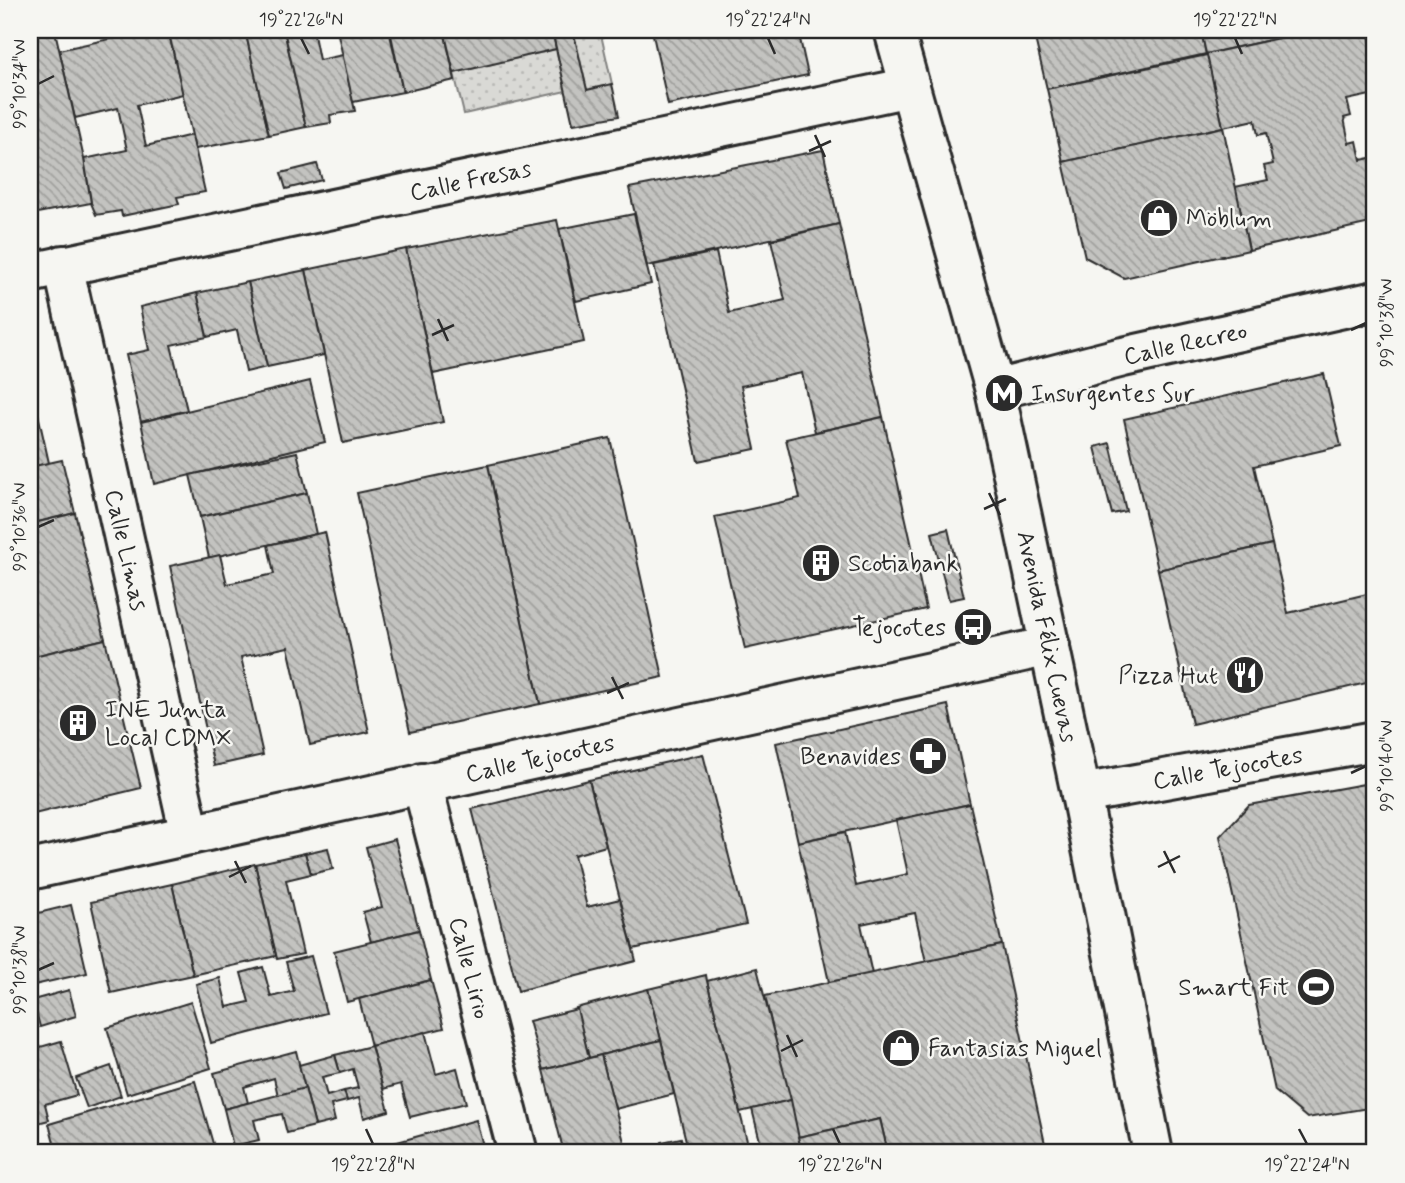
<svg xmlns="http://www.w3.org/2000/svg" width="1405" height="1183" font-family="Mynerve,sans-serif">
	<defs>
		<pattern id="garden-dots" width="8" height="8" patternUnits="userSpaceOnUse" patternTransform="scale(1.75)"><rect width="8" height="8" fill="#d9d9d5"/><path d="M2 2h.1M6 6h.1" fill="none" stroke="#babab7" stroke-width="1.8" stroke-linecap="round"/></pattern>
		<pattern id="building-back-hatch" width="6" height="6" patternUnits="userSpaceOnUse" patternTransform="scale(1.75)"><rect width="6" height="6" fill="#c3c3c0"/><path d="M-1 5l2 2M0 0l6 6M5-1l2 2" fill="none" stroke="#9f9f9c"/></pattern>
	</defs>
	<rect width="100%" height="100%" fill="#f6f6f2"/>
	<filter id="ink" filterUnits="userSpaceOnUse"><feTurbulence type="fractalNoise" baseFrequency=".0143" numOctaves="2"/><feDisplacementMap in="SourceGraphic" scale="14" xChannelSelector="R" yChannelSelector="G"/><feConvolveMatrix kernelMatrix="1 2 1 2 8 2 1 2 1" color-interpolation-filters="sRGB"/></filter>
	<g filter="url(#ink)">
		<!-- garden -->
		<g fill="url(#garden-dots)" stroke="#828280" stroke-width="2">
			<polygon points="573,30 600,30 612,84 587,90"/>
			<polygon points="556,49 566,91 464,114 454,73"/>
		</g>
		<!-- building -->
		<g fill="url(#building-back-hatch)" stroke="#2b2b2b" stroke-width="2">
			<polygon points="150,30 168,30 183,94 137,105 146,146 192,135 205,192 177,197 179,204 122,216 121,211 96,215 91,203 84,159 127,150 118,108 75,118 59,50"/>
			<polygon points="184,30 245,30 269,135 195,149 169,33"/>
			<polygon points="245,30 284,30 306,127 269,135"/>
			<polygon points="284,30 313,30 319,60 343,55 355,111 330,115 331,123 306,127"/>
			<polygon points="337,30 389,30 403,92 353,102"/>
			<polygon points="390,30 444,30 455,80 403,92"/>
			<polygon points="444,30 552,30 556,49 454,73"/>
			<polygon points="552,30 573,30 587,90 612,84 619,116 573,124"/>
			<polygon points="652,30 798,30 808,75 668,105"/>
			<polygon points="1033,30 1201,30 1206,54 1047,89"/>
			<polygon points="1201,30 1316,30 1206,54"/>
			<polygon points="1316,30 1368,30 1375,63 1375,94 1347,100 1351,116 1344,118 1349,143 1357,141 1361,160 1375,157 1375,222 1249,250 1235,187 1268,180 1264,166 1273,164 1266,133 1258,135 1255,120 1223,127 1206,54"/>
			<polygon points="55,31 84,159 91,203 32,214 30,218 30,36"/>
			<polygon points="1207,55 1223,127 1063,162 1047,89"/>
			<polygon points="1223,127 1249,250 1124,278 1085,257 1063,162"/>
			<polygon points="823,150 839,224 647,266 629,188"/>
			<polygon points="317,164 322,180 286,189 281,173"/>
			<polygon points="634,214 651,284 576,301 559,229"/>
			<polygon points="557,220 584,342 433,374 406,249"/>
			<polygon points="839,224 883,417 815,432 802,373 741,386 755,449 698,461 654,265 716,252 729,313 785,300 771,240"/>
			<polygon points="406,249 443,422 343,443 306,270"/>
			<polygon points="306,270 324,355 267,367 248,282"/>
			<polygon points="248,282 267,367 246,372 237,330 207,337 197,293"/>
			<polygon points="197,293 207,337 171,345 187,410 141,422 126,355 149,350 140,307"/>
			<polygon points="1324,374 1341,446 1254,466 1272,544 1158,570 1124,419"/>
			<polygon points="310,381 325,442 154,484 141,422"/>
			<polygon points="34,396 49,463 30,467 30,397"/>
			<polygon points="883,417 926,609 745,649 715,517 800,498 786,439"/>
			<polygon points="610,438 663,677 540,704 488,465"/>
			<polygon points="1110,443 1126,511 1112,514 1095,447"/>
			<polygon points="297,452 307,493 200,517 190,475"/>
			<polygon points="62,460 75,513 30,524 30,467"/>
			<polygon points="488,465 540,704 410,732 357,493"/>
			<polygon points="307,493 316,534 209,558 200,517"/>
			<polygon points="75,513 105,639 30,657 30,524"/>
			<polygon points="948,529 964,597 949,600 932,533"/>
			<polygon points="325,532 369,732 310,745 288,647 241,657 263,755 214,766 170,566 220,555 227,584 274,574 268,545"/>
			<polygon points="1272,544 1288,613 1375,592 1375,681 1192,724 1158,570"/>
			<polygon points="105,639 141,788 30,815 30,657"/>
			<polygon points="948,705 970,804 798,842 776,743"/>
			<polygon points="703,754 746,924 633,949 589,780"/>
			<polygon points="589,780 606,846 574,855 587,907 620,899 636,961 518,991 472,809"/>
			<polygon points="1375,782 1375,1107 1307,1118 1275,1091 1220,836 1249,805"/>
			<polygon points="970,804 1002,945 926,962 915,913 861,924 872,974 829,982 798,842 845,832 856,886 908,874 896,820"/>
			<polygon points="395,839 419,930 371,942 363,912 382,907 366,847"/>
			<polygon points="328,848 333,869 311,874 305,853"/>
			<polygon points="305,853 311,874 286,880 303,954 277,959 255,864"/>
			<polygon points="255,864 276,956 193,975 172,884"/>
			<polygon points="172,884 193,975 111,993 91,902"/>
			<polygon points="71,905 87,973 30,986 30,915"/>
			<polygon points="419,930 431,980 347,1002 334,951"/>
			<polygon points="1002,945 1047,1153 888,1153 880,1119 798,1137 765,996"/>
			<polygon points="311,956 326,1013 211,1043 196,984 220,978 227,1007 249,1002 241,973 263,967 271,997 294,991 286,962"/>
			<polygon points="757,968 791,1100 740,1112 707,981"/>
			<polygon points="706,975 707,981 750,1153 689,1153 661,1040 648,989"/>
			<polygon points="431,980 444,1028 371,1046 359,999"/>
			<polygon points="648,989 661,1040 589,1058 576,1008"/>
			<polygon points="69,990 76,1016 40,1027 33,1000"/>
			<polygon points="191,1002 211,1068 127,1094 107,1028"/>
			<polygon points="577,1009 589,1058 543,1070 529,1021"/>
			<polygon points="425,1032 436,1074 457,1068 466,1103 410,1117 401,1084 383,1089 371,1046"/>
			<polygon points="661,1040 674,1094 615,1109 601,1055"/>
			<polygon points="61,1041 77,1095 45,1104 49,1120 30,1125 30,1050"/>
			<polygon points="371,1046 389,1111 364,1118 359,1098 347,1101 344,1091 358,1088 353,1069 340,1073 335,1055"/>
			<polygon points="296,1051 305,1088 278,1096 274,1078 244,1087 248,1103 224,1109 214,1073"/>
			<polygon points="335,1055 340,1073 322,1077 327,1096 344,1091 347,1101 331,1105 335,1121 315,1126 299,1065"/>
			<polygon points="601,1055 627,1153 564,1153 543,1070"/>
			<polygon points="111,1066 121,1096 87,1108 76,1078"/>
			<polygon points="195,1081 214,1147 196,1153 57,1153 49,1124"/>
			<polygon points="305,1088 315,1126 287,1133 282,1114 254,1120 259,1140 233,1146 224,1109"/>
			<polygon points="791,1100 802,1153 763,1153 752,1109"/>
			<polygon points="880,1119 888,1153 802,1153 798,1137"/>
			<polygon points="476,1120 485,1153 358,1153"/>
			<polygon points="681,1138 685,1153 664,1153 662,1142"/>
			<polygon points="650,1146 652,1153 630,1153 629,1151"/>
		</g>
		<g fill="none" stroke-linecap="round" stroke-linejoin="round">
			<!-- street casing -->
			<g stroke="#2b2b2b" stroke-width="44">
				<g id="street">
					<path id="s1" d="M 63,265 L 190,835"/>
					<path id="s2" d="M 30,273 L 910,87"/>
					<path id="s3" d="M 995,390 L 1123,357 L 1375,301"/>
					<path id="s4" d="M 422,783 L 518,1153"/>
					<path id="s5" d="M 1081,794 L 1375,741"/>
					<path id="s6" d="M 30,870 L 1050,646"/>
				</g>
			</g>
			<!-- primary casing -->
			<g stroke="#2b2b2b" stroke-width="44">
				<g id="primary">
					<path id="s7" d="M 894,30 L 995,390 L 1081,794 L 1153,1153"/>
				</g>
			</g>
			<!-- street -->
			<use href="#street" stroke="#f6f6f2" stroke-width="38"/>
			<!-- primary -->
			<use href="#primary" stroke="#f6f6f2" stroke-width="38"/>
		</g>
	</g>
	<!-- ticks -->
	<path fill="none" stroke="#2b2b2b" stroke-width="2.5" d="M 301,38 L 309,54M 768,38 L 775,54M 1235,38 L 1242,54M 38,84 L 54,76M 815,135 L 825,157M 809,151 L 831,141M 438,319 L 448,341M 1351,330 L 1366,323M 432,335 L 454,325M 989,493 L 1000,515M 984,509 L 1006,499M 38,527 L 54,520M 612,677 L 623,699M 607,693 L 629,683M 1351,773 L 1366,766M 1164,851 L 1175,873M 235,861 L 246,883M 1158,867 L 1180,856M 229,877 L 251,866M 38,970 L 54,963M 787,1035 L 797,1057M 781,1051 L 803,1040M 366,1129 L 373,1144M 833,1129 L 840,1144M 1299,1129 L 1307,1144"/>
	<!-- icons -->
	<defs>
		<g id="shop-disc" transform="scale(2.0125)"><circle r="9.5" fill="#2b2b2b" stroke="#f6f6f2"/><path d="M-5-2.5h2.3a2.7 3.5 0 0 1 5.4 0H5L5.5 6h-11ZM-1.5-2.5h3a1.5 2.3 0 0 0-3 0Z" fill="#fff"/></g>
		<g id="metro-disc" transform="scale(2.0125)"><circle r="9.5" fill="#2b2b2b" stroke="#f6f6f2"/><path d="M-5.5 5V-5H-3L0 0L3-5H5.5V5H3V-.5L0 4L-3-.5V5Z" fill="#fff"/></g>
		<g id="building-disc" transform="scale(2.0125)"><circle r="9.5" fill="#2b2b2b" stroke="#f6f6f2"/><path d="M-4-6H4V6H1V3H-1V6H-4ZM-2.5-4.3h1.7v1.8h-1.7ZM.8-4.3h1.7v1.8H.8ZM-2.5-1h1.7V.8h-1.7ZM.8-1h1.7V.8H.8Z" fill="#fff"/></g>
		<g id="bus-disc" transform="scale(2.0125)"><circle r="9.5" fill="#2b2b2b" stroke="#f6f6f2"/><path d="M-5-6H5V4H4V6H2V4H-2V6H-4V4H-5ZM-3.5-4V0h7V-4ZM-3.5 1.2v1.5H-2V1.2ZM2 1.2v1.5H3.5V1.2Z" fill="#fff"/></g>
		<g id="restaurant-disc" transform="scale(2.0125)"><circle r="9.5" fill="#2b2b2b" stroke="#f6f6f2"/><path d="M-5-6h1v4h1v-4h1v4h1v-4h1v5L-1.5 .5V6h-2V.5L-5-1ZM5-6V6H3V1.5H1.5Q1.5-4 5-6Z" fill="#fff"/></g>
		<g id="pharmacy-disc" transform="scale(2.0125)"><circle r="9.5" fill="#2b2b2b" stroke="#f6f6f2"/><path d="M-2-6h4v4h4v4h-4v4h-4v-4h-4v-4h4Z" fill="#fff"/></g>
		<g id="stadium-disc" transform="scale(2.0125)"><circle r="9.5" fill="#2b2b2b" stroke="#f6f6f2"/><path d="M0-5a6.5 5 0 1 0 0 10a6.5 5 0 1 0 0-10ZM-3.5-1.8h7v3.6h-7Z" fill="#fff"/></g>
	</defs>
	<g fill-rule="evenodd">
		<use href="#shop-disc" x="1159" y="218"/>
		<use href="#metro-disc" x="1004" y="393"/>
		<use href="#building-disc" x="821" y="563"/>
		<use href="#bus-disc" x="973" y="627"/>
		<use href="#restaurant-disc" x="1245" y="675"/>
		<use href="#building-disc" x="78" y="723"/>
		<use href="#pharmacy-disc" x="928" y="756"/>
		<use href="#stadium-disc" x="1316" y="987"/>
		<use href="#shop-disc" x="901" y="1048"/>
	</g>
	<g text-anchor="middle" stroke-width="5" stroke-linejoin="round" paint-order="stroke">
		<!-- street labels -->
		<g font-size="24" fill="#2b2b2b" stroke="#f6f6f2">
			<text dy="8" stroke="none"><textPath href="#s2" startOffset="450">Calle Fresas</textPath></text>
			<text dy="8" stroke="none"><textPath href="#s3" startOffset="196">Calle Recreo</textPath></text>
			<text dy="8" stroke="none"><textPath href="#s1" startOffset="292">Calle Limas</textPath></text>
			<text dy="8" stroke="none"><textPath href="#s7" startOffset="626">Avenida Félix Cuevas</textPath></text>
			<text dy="8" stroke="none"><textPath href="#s6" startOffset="522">Calle Tejocotes</textPath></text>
			<text dy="8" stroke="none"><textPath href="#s5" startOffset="149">Calle Tejocotes</textPath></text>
			<text dy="8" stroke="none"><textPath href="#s4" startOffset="191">Calle Lirio</textPath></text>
		</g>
		<!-- poi labels -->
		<g font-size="24" fill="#2b2b2b" stroke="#f6f6f2" text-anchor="start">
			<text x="1186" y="226">Möblum</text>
			<text x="1031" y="401">Insurgentes Sur</text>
			<text x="848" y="571">Scotiabank</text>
			<text x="946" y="635" text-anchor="end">Tejocotes</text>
			<text x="1218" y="683" text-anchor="end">Pizza Hut</text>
			<text x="105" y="717">INE Junta<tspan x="105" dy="28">Local CDMX</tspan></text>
			<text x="901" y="764" text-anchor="end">Benavides</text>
			<text x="1289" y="995" text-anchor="end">Smart Fit</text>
			<text x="928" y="1056">Fantasias Miguel</text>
		</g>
	</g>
	<!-- margin -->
	<rect width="1405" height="1183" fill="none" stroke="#f6f6f2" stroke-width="77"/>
	<rect x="38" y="38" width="1328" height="1106" fill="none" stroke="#2b2b2b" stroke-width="2.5"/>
	<g font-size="18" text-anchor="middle" fill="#2b2b2b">
		<text x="301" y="25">19°22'26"N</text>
		<text x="768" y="25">19°22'24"N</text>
		<text x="1235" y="25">19°22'22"N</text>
		<text transform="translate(19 84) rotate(-90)" y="6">99°10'34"W</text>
		<text transform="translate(1386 323) rotate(-90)" y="6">99°10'38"W</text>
		<text transform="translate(19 527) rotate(-90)" y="6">99°10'36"W</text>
		<text transform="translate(1386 766) rotate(-90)" y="6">99°10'40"W</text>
		<text transform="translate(19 970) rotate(-90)" y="6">99°10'38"W</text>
		<text x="373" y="1170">19°22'28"N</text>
		<text x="840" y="1170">19°22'26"N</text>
		<text x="1307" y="1170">19°22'24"N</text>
	</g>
</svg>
